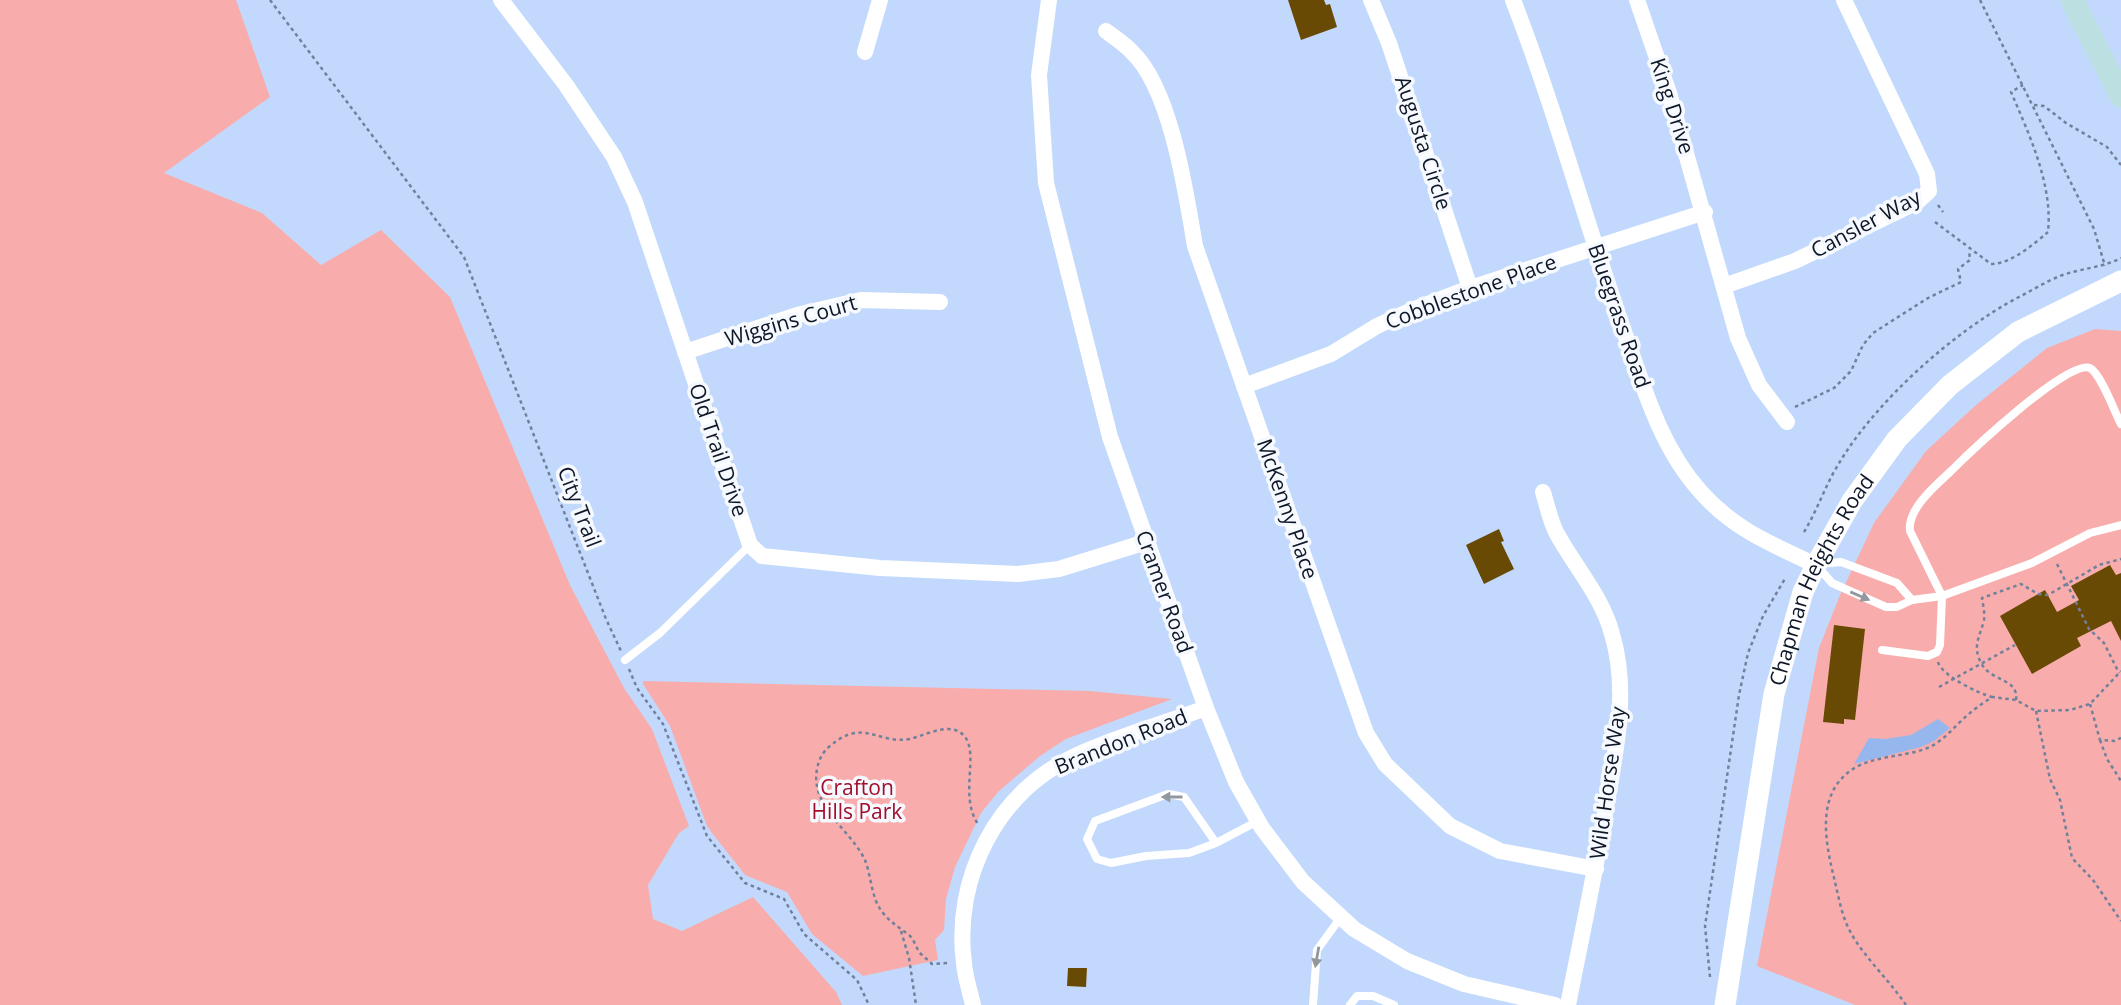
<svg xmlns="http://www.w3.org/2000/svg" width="2121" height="1005" font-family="'Open Sans',sans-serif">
	<rect width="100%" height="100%" fill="#c2d9fd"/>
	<!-- green -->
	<g fill="#f8adac">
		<polygon points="0,0 236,0 270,97 164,173 262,213 321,265 381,230 450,297 570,585 624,688 652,729 689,826 679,833 648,885 653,919 682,931 753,897 836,992 842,1005 0,1005"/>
		<polygon points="2095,329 2121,331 2121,1005 1855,1005 1757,966 1819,648 1840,595 1874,523 1926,451 1976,405 2047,348"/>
		<polygon points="643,681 1090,691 1172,699 1066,739 1040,756 998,792 981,813 955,867 946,899 944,930 935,940 938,960 863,976 812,934 787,892 745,875 712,833 707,826 670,726 643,684"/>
	</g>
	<!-- water -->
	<polygon fill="#95b7ee" points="1938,719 1950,728 1934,741 1921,747 1854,764 1869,738 1885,739 1911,735"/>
	<!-- building -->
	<g fill="#694a04">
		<polygon points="1288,0 1324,0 1326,5 1330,4 1337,27 1301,40"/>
		<polygon points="1499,529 1504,541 1501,542 1514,569 1484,584 1466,545"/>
		<polygon points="2110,565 2116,575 2121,573 2121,641 2111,621 2077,638 2081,646 2032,674 2000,616 2045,590 2057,612 2079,600 2071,586"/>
		<polygon points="1834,625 1865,629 1855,720 1844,719 1844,724 1823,722"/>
		<polygon points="1068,968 1087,968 1086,987 1067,986"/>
	</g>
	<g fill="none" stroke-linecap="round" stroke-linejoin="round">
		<!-- path -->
		<g stroke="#71819c" stroke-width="2.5" stroke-dasharray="3.5 3.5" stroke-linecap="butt">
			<polyline points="270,0 464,257 606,619 621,651"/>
			<polyline points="1980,0 2094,229 2105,266"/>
			<polyline points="2034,105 2044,106 2066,123 2107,147 2121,165"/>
			<polyline points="1938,205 1943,212"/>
			<path d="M 1935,222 L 1991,264 C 2011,264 2034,244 2048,232 C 2053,185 2029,134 2011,92 L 2023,85"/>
			<polyline points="1795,407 1834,388 1851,371 1863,345 1873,333 1928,298 1961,282 1958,269 1970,260 1969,250"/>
			<path d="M 1804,532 C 1817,511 1825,486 1838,465 C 1874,403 1953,332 2017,298 C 2031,291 2045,282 2060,276 C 2081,268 2102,268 2121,258"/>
			<polyline points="2057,564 2089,629 2104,643 2119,673"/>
			<path d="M 1938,662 C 1942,676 1978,693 1992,697"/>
			<polyline points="629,669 637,688 663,724 707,836 745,883 784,899 804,934 857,980 869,1005"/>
			<polyline points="1939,687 2015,645"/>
			<path d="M 2016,700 C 2019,678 1991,682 1981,663 C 1972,645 1980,637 1984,620 C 1985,613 1983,605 1982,598 L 2021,584 L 2038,594 L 2048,595 L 2099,565 L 2121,559"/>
			<polyline points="2090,704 2100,740 2114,741 2121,738"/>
			<polyline points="2036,711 2050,779 2060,800 2072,858 2093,880 2121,921"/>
			<polyline points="2100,740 2107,759 2121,781"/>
			<polyline points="901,931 909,958 916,1005"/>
			<path d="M 947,963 L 932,964 C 928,960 924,957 920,953 C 916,948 914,939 909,935 C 896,925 883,918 876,901 C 871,888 870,873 865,860 C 850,829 810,807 817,769 C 819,759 822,753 830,746 C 864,717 878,745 910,739 C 926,735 952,720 965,737 C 979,755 959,796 978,824"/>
			<polyline points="1710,977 1705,926 1739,695 1748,653 1763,616 1786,577"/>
			<path d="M 1906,1005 C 1890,981 1864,957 1851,933 C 1842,917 1839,899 1835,882 C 1826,845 1814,794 1853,769 C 1873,756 1902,757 1925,749 C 1944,742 1955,725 1970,713 C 1977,707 1985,702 1992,697 L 2016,700 L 2036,711 L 2070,710 L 2090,704 L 2121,671"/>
		</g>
		<!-- service -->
		<g stroke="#fff" stroke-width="8">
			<polyline points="1819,564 1841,562 1897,583 1912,600"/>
			<polyline points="1818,567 1832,583 1886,607 1897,607 1912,600 1942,596 2032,563 2090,533 2121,525"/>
			<path d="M 1882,650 L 1928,656 L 1937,652 L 1940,645 L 1942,596 L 1910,531 C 1907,509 1936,485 1951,471 C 1968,454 2069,358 2090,368 C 2101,374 2115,413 2121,424"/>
			<polyline points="625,660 660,633 750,545"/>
			<polyline points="1216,843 1184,797 1168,794 1095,821 1087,839 1097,859 1111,863 1146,856 1189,853 1216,843 1258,821"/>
			<polyline points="1313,1005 1317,950 1341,917"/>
			<polyline points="1350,1005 1357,996 1373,996 1394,1005"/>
		</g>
		<!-- minor -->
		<g stroke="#fff" stroke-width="16">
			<polyline points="501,0 566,85 614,157 635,202 750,545 762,556 880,568 1018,574 1059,569 1146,542"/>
			<polyline points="1049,0 1039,75 1046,183 1110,437 1206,708 1236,782 1262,828 1303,882 1354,929 1407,961 1464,984 1555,1005"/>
			<polyline points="1371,0 1389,43 1470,288"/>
			<path d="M 1513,0 C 1554,106 1584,216 1621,323 C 1642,381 1658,444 1700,491 C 1733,529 1771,544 1816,565"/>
			<polyline points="1637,0 1669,93 1738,338 1759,385 1787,422"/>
			<path d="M 1106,31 C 1115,38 1125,44 1132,52 C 1171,89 1186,193 1195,246 L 1366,733 L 1385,764 L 1450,826 L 1500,851 L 1596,869"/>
			<polyline points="865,52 880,0"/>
			<polyline points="1724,286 1795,261 1917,202 1929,191 1927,174 1844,0"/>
			<polyline points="685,352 797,315 861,300 940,302"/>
			<polyline points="1244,386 1331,354 1377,326 1412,310 1470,288 1705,212"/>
			<path d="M 1543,492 C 1547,505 1550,520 1556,532 C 1574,566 1602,596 1612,634 C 1629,690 1616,751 1606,807 C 1595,874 1581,939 1568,1005"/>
			<path d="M 973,1005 C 970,991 965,977 964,963 C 953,878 997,792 1075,756 C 1117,736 1163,724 1206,708"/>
		</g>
		<!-- tertiary -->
		<path stroke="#fff" stroke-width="21" id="s1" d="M 1725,1005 L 1774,694 L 1803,592 L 1816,565 L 1852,501 L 1897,439 L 1950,385 L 2018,332 L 2121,281"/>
		<!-- secondary -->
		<polyline stroke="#bce0e2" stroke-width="23" points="2072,0 2121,96"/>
	</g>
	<!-- one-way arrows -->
	<defs><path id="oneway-solid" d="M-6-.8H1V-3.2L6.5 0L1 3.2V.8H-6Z" transform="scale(1.75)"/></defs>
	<g fill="#93979e">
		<use href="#oneway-solid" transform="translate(1860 596) rotate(23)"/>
		<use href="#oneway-solid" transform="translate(1172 797) rotate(180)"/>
		<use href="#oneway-solid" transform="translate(1317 957) rotate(100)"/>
	</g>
	<g text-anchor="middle" stroke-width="7" stroke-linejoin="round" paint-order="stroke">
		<!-- street labels -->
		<g font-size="21" fill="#0e1727" stroke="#f6f9fd">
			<text transform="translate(1672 106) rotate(72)" y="7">King Drive</text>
			<text transform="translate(1423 143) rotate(72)" y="7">Augusta Circle</text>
			<text transform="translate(1866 224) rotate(-28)" y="7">Cansler Way</text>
			<text transform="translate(1471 292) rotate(-20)" y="7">Cobblestone Place</text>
			<text transform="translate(1619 316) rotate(71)" y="7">Bluegrass Road</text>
			<text transform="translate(791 321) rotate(-16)" y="7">Wiggins Court</text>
			<text transform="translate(718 450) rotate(71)" y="7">Old Trail Drive</text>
			<text transform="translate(579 507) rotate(69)" y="7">City Trail</text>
			<text transform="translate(1287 509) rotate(71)" y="7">McKenny Place</text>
			<text dy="7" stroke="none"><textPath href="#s1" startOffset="439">Chapman Heights Road</textPath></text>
			<text transform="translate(1164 592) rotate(70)" y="7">Cramer Road</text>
			<text transform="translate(1121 742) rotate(-22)" y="7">Brandon Road</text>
			<text transform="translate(1608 783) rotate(-82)" y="7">Wild Horse Way</text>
		</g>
		<!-- park labels -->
		<g font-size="21" fill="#a20d2b" stroke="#f6f9fd">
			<text x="857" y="795">Crafton<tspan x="857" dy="24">Hills Park</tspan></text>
		</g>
	</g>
</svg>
